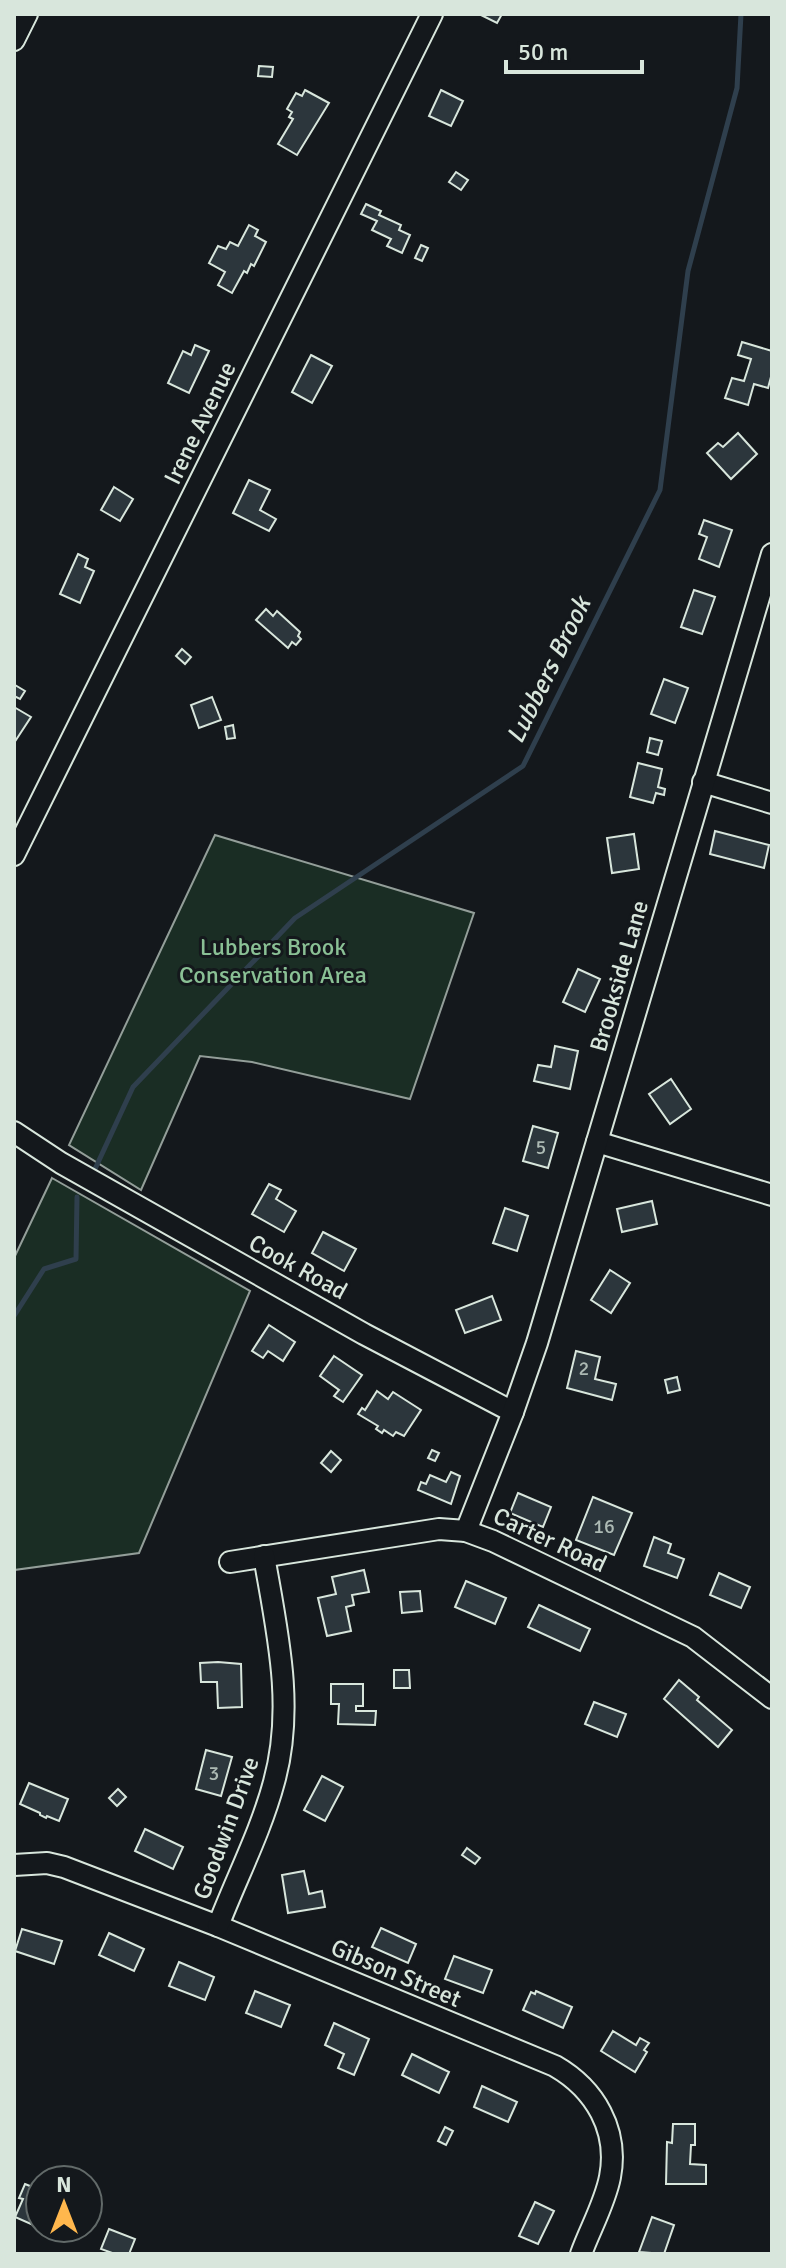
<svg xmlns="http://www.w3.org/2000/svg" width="786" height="2268" font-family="Signika,sans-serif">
	<rect width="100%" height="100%" fill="#14181c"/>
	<!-- green -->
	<g fill="#1a2d24" stroke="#939e99" stroke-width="2">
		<polygon points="215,835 474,913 410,1099 252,1062 200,1056 141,1190 69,1145"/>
		<polygon points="52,1178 250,1291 139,1553 14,1570 14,1258"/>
	</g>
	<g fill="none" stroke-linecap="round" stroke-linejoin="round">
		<!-- stream -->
		<g stroke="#2f3f4d" stroke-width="5">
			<polyline points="95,1169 133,1087 295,918 523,766 660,490 688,271 737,88 741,14"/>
			<polyline points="14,1316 44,1269 76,1259 77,1197"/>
		</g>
	</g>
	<!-- building -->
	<g fill="#2c363c" stroke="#d8e6dc" stroke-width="2">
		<polygon points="479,14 502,14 497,23"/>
		<polygon points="259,66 273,67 272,77 258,76"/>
		<polygon points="305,90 329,103 297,155 278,144 293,119 289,117 292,112 287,109 296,93 302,96"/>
		<polygon points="441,90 463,101 451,126 429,116"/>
		<polygon points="456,172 468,180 461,190 449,182"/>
		<polygon points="366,204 381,211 379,215 401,225 399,230 410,235 402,253 387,246 391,239 372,230 377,221 361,214"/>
		<polygon points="249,225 258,230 255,236 266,242 254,266 251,264 247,273 244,271 232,293 218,285 225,272 209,263 218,246 226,249 230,242 238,246"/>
		<polygon points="421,245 428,248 422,261 415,258"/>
		<polygon points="742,342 772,351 772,373 768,388 754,384 748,405 725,398 732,378 744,381 751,359 738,355"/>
		<polygon points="195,345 209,351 189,393 168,383 183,351 191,355"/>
		<polygon points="311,355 332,366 312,403 292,392"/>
		<polygon points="738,433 757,454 731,479 707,453 718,443 723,447"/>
		<polygon points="249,480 270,490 260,510 276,519 269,531 233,513"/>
		<polygon points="114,487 133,499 120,521 101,510"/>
		<polygon points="704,520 732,530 719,567 699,559 707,537 699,534"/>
		<polygon points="78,554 88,559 85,567 94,571 80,603 60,594"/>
		<polygon points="694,590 715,597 702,634 681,627"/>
		<polygon points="266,609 273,616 277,611 300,632 298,636 301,639 296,645 292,642 288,648 256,620"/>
		<polygon points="182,649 191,657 185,664 176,656"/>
		<polygon points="664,679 688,688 675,723 651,714"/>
		<polygon points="15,685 25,691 20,699 14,696"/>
		<polygon points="212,697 221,720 199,728 191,705"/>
		<polygon points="14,707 31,717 14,743"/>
		<polygon points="233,725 235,738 227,739 225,727"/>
		<polygon points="650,738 662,741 658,755 647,752"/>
		<polygon points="638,763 662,769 658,787 665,789 664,795 656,793 653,803 630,797"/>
		<polygon points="715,831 769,845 764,868 710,854"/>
		<polygon points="634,834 639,869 612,873 607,838"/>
		<polygon points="578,969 600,979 585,1012 563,1002"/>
		<polygon points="555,1046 578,1051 570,1089 534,1081 538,1065 551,1067"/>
		<polygon points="671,1079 691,1109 670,1124 649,1094"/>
		<polygon points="533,1126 558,1133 548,1168 523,1161"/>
		<polygon points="269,1184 281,1190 276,1199 296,1211 284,1232 252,1214"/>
		<polygon points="652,1201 657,1224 622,1232 617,1209"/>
		<polygon points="505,1208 528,1216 517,1251 493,1243"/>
		<polygon points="323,1232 356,1249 344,1271 312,1253"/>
		<polygon points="610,1270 630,1283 611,1313 591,1300"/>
		<polygon points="492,1296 501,1320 465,1333 456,1310"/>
		<polygon points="269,1325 295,1342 283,1361 268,1351 263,1358 252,1351"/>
		<polygon points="576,1351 600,1357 595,1379 616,1384 612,1400 567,1388"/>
		<polygon points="334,1356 362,1375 343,1402 334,1396 339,1390 320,1376"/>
		<polygon points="677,1377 680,1390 668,1393 665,1380"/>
		<polygon points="377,1391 388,1399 393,1392 421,1410 404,1436 396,1432 393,1436 384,1430 382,1433 376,1429 378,1426 358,1414 362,1408 365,1410"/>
		<polygon points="432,1450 439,1453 435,1461 428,1458"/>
		<polygon points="331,1451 341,1460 331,1472 321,1463"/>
		<polygon points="451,1472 460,1476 451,1504 418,1490 421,1482 426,1484 430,1475 446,1482"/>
		<polygon points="518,1493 551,1507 543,1527 510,1513"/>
		<polygon points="593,1497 632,1513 614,1555 576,1540"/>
		<polygon points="654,1537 671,1544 668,1553 684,1559 677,1578 644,1566"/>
		<polygon points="364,1570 369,1592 352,1595 354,1605 346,1607 351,1631 327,1636 318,1598 336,1594 332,1577"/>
		<polygon points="719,1573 750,1587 741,1608 710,1595"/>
		<polygon points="466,1581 506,1598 495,1624 455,1607"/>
		<polygon points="420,1591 422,1611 402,1613 400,1592"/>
		<polygon points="539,1605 590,1629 580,1651 528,1627"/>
		<polygon points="218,1662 241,1664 242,1707 218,1708 217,1682 201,1682 200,1663"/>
		<polygon points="394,1670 409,1670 410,1688 394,1688"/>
		<polygon points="679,1680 699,1697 697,1700 732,1730 718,1747 664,1699"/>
		<polygon points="331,1684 363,1684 363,1706 356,1706 356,1711 376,1711 375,1725 338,1724 339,1704 331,1704"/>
		<polygon points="594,1702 626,1714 617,1737 585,1724"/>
		<polygon points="206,1750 232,1757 221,1796 196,1789"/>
		<polygon points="322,1776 343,1787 325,1821 304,1810"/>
		<polygon points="29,1783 68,1799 59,1821 47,1816 46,1818 40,1815 40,1813 20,1804"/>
		<polygon points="118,1789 126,1797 117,1806 109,1798"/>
		<polygon points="145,1829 183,1847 173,1869 135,1851"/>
		<polygon points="467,1848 480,1858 475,1864 462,1855"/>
		<polygon points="304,1871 309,1894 322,1891 325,1907 288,1913 282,1875"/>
		<polygon points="381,1928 416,1944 408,1963 372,1947"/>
		<polygon points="22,1929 62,1941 54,1964 15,1951"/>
		<polygon points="109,1933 144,1949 134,1971 99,1955"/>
		<polygon points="454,1956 492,1970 483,1993 445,1979"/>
		<polygon points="179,1962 214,1977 205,2000 169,1986"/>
		<polygon points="255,1991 290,2005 281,2027 246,2013"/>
		<polygon points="536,1991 572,2007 563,2028 523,2010 531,1992 535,1994"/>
		<polygon points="334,2023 369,2039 354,2075 338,2068 344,2054 325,2045"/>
		<polygon points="613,2031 636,2045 640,2038 649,2043 644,2050 647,2052 635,2072 601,2051"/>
		<polygon points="412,2054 449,2072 439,2093 402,2075"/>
		<polygon points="482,2086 517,2102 508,2122 474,2107"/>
		<polygon points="673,2124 695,2124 695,2145 691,2145 690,2164 706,2165 706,2184 666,2184 667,2142 672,2143"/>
		<polygon points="445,2127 453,2131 446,2145 438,2141"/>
		<polygon points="25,2184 40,2190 36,2200 40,2202 40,2228 15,2217 23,2199 19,2198"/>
		<polygon points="535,2202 554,2211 538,2244 519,2236"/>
		<polygon points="652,2217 674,2225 664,2254 639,2252"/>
		<polygon points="109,2229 135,2239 129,2254 115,2254 101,2249"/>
	</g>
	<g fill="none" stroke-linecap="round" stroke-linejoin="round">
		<!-- minor casing -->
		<g stroke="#d8e6dc" stroke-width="24">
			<g id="minor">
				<polyline points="14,40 27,14"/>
				<polyline points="703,782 772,803"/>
				<polyline points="14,855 432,14"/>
				<polyline points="14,1132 61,1163 364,1334 513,1412"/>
				<polyline points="597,1142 772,1195"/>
				<polyline points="466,1531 513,1412 537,1343 772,554"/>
				<polyline points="230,1562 439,1529 466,1531 493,1541 693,1637 772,1698"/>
				<path d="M 14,1865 L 47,1863 L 64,1867 L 218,1926 L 555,2066 C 595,2089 619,2130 610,2177 C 605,2203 590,2229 581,2254"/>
				<path d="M 218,1926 C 236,1879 261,1831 274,1782 C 295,1707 277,1631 264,1556"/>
			</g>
		</g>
		<!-- minor -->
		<use href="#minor" stroke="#14181c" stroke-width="20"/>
	</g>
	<g text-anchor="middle" stroke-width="6" stroke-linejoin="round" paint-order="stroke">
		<!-- number labels -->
		<g font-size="20" fill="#adbab4">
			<text x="541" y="1154">5</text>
			<text x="584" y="1375">2</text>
			<text x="604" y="1533">16</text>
			<text x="214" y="1780">3</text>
		</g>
		<!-- street labels -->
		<g font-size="24" fill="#d8e6dc" stroke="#14181c">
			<text transform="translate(200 423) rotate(-64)" y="8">Irene Avenue</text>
			<text transform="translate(619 976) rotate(-74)" y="8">Brookside Lane</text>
			<text transform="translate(298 1267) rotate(29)" y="8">Cook Road</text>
			<text transform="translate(550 1540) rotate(25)" y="8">Carter Road</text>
			<text transform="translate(226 1828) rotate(-70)" y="8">Goodwin Drive</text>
			<text transform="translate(396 1973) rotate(23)" y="8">Gibson Street</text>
		</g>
		<!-- park labels -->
		<g font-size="24" fill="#8ac095" stroke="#14181c">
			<text x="273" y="955">Lubbers Brook<tspan x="273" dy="28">Conservation Area</tspan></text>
		</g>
		<!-- water labels -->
		<g font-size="26" font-style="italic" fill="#d8e6dc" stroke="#14181c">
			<text transform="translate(548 670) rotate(-64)" y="9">Lubbers Brook</text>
		</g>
	</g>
	<!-- border -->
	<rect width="786" height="2268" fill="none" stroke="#d8e6dc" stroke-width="32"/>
	<!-- north arrow -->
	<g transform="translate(64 2204)"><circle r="38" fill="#14181c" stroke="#626a69" stroke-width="2"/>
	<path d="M0-6L14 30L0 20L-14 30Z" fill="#ffb74d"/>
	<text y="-12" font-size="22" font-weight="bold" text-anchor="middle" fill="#d8e6dc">N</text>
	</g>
	<!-- scale -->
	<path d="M506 60v12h136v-12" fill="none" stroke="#d8e6dc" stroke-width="4"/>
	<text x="518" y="60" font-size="24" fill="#d8e6dc" stroke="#14181c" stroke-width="6" paint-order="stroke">50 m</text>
</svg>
